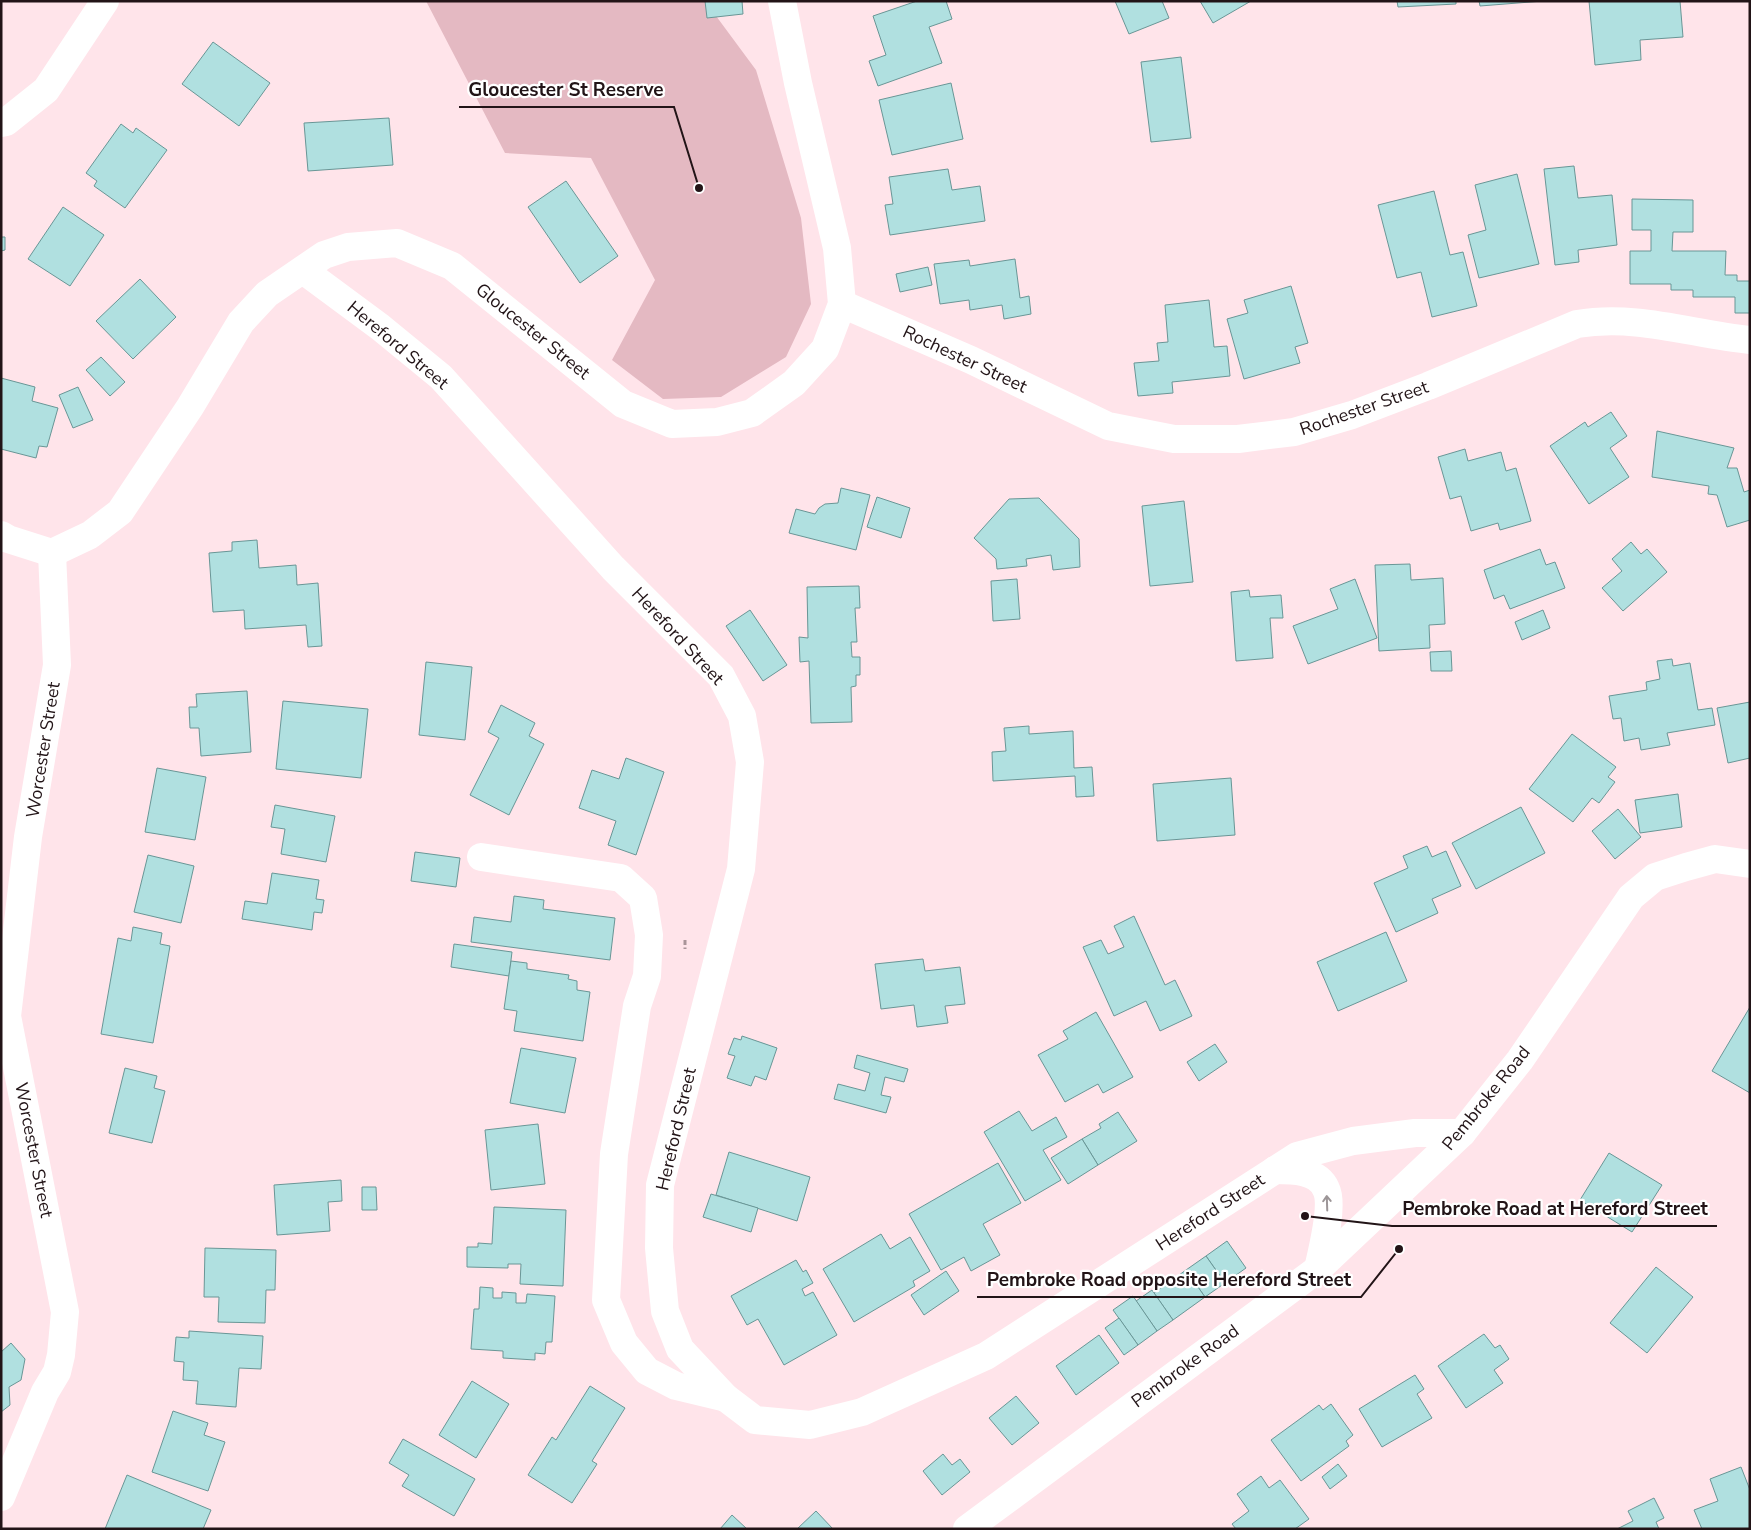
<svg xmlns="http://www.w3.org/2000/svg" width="1751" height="1530" font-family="'Nunito Sans',sans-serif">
	<rect width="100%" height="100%" fill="#ffe4ea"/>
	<!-- green -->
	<polygon fill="#e4b9c2" points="426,1 705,1 756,70 801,218 811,304 786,357 721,397 663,399 612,360 655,280 591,158 505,153"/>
	<!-- building -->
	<g fill="#b0e0e0" stroke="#699696">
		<polygon points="705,1 742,1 743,14 707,18"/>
		<polygon points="917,1 946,1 952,19 929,27 942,63 878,86 869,61 886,55 873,16"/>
		<polygon points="1115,1 1162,1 1169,18 1129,34"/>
		<polygon points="1200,1 1251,1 1213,23"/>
		<polygon points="1397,1 1456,1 1456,4 1398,7"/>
		<polygon points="1479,1 1543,1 1480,6"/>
		<polygon points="1589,1 1680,1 1683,37 1640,40 1641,60 1595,65"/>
		<polygon points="213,42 270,83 239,126 182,84"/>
		<polygon points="1181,57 1191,138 1151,142 1141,62"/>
		<polygon points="951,83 963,139 892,155 879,100"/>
		<polygon points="389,118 393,165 308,171 304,123"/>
		<polygon points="121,124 133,133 136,128 167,150 125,208 94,186 97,181 86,173"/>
		<polygon points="1574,166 1578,198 1612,195 1617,245 1578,250 1579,262 1555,265 1544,169"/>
		<polygon points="948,169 952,190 980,186 985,221 890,235 885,205 893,204 889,177"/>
		<polygon points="1517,174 1539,264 1479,278 1468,235 1486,230 1475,185"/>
		<polygon points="566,181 618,256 580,283 528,207"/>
		<polygon points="1434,191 1450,255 1463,252 1477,306 1432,317 1421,272 1397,278 1378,205"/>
		<polygon points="1632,199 1693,200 1693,232 1673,232 1672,251 1726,251 1725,275 1737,275 1737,281 1750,281 1750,313 1735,313 1735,297 1693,297 1693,290 1671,290 1671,284 1630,284 1630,251 1651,251 1651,230 1632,230"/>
		<polygon points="63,207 104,235 70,286 28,259"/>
		<polygon points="1,237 5,237 5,250 1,251"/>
		<polygon points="1015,259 1020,298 1029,296 1031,314 1004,319 1002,305 970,310 969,300 940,304 934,264 969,260 970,266"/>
		<polygon points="928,267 932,285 900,292 896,274"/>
		<polygon points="140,279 176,317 133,359 96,321"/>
		<polygon points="1291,286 1308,343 1295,347 1300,363 1244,379 1227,319 1248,313 1244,300"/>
		<polygon points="1209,300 1214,347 1227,346 1230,376 1172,382 1173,393 1138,396 1134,363 1159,361 1157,343 1168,342 1165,305"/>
		<polygon points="101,357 125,382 110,396 86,370"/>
		<polygon points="1,378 35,387 32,401 58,408 47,447 39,446 36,458 1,449"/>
		<polygon points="78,387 93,420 73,428 59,395"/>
		<polygon points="1611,412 1627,436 1610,448 1629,477 1589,504 1550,446 1585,422 1588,427"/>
		<polygon points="1657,431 1734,448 1727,468 1737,468 1744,492 1750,490 1750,520 1727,527 1717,495 1708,494 1709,486 1652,477"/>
		<polygon points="1465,449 1468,461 1501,452 1506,471 1516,468 1531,521 1500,530 1498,523 1471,531 1461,496 1450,499 1438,457"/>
		<polygon points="841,488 870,495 856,550 789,533 796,509 815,514 819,508 825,504 838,503"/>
		<polygon points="877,497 910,508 901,538 867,527"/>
		<polygon points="1039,498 1079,539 1080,567 1053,570 1051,555 1026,559 1027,566 997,569 996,559 974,538 1009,499"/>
		<polygon points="1184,501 1193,582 1150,586 1142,506"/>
		<polygon points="257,540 259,568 296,565 297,585 318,583 322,646 308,647 306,625 245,629 244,610 213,612 209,553 232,551 232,542"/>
		<polygon points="1631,542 1641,554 1647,549 1667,572 1623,611 1602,588 1622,571 1612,559"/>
		<polygon points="1540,549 1546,565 1555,562 1565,588 1510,609 1504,595 1494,599 1484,570"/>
		<polygon points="1410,564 1411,580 1443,578 1445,624 1429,625 1430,648 1379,651 1375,565"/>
		<polygon points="1017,579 1020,619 993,621 991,581"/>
		<polygon points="1355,579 1377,638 1308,664 1293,626 1338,609 1330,589"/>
		<polygon points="859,586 860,608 855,608 857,642 851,642 852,657 860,657 860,675 856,675 856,686 851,687 852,722 811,723 809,661 800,662 799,637 808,638 807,587"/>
		<polygon points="1249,590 1250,597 1281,595 1283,618 1270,618 1273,658 1236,661 1231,592"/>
		<polygon points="750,610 787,665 763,681 726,626"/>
		<polygon points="1543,610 1550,628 1522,640 1515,622"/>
		<polygon points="1451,651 1452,671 1431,671 1430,652"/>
		<polygon points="1672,659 1673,666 1690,663 1698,710 1712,708 1715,725 1667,733 1670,745 1641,750 1639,738 1624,741 1621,718 1613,719 1609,696 1647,690 1646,682 1660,679 1657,661"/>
		<polygon points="426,662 472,667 465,740 419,735"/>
		<polygon points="247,691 251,752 201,756 199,728 190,728 189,707 197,707 196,694"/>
		<polygon points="283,701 368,709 361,778 276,769"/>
		<polygon points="1750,702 1750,758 1728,763 1717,708"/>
		<polygon points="501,705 535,723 529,736 544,744 509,815 470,795 499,738 488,732"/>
		<polygon points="1029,726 1029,734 1073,731 1074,768 1092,767 1094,796 1076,797 1075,776 993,781 992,752 1006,751 1004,728"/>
		<polygon points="1572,734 1616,767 1608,777 1615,782 1599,803 1592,798 1573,822 1529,789"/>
		<polygon points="626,758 664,772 636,855 608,845 616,821 579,808 592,770 619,779"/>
		<polygon points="157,768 206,777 195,840 145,832"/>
		<polygon points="1231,778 1235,835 1157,841 1153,784"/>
		<polygon points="1678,794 1682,827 1640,833 1635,800"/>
		<polygon points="275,805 335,816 326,862 281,854 285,829 271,827"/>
		<polygon points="1521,807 1545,853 1476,889 1452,843"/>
		<polygon points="1618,809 1641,837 1615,859 1592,831"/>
		<polygon points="1427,846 1432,857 1446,851 1461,886 1432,899 1438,913 1396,932 1374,883 1408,868 1403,856"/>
		<polygon points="415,852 460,858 456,887 411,881"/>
		<polygon points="148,855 194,866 181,923 134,912"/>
		<polygon points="272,873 319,880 316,899 324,900 322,913 314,912 312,930 242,919 245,901 267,904"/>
		<polygon points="514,896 544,900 543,909 615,918 610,960 471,942 474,917 511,922"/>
		<polygon points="1134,916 1165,985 1175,980 1192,1016 1160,1031 1146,1001 1114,1016 1083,947 1101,940 1108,954 1124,947 1114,926"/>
		<polygon points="133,927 162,933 160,944 170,946 153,1043 101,1034 118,938 131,941"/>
		<polygon points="1386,932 1407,981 1338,1011 1317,962"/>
		<polygon points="454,944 512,952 509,976 451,967"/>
		<polygon points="923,959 925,971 960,967 965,1004 945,1006 948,1023 917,1027 914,1005 881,1009 875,964"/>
		<polygon points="511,961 527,963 527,969 569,975 568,979 577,981 577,990 590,992 583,1041 514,1031 517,1011 504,1009"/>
		<polygon points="1750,1007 1750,1093 1712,1071"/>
		<polygon points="1096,1012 1133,1077 1103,1093 1098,1084 1065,1102 1038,1055 1068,1039 1063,1031"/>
		<polygon points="742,1036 777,1048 766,1080 755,1076 751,1086 727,1078 735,1056 728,1054 734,1038 741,1040"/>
		<polygon points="1215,1044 1227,1062 1199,1081 1187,1062"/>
		<polygon points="521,1048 576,1058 565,1113 510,1103"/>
		<polygon points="857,1055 908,1069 904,1082 885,1077 881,1095 891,1097 886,1113 834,1099 838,1084 865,1091 870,1073 854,1068"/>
		<polygon points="125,1068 157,1076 154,1088 165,1091 152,1143 109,1133"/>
		<polygon points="1019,1111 1032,1131 1056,1117 1067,1137 1043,1150 1061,1180 1025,1201 984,1132"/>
		<polygon points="1118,1112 1137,1141 1098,1165 1082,1139 1101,1128 1099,1124"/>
		<polygon points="538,1124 545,1184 491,1190 485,1130"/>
		<polygon points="1082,1139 1098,1165 1068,1184 1051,1158"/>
		<polygon points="729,1152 810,1177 797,1221 716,1195"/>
		<polygon points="1609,1153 1662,1185 1632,1232 1580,1200"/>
		<polygon points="998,1163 1021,1203 983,1224 1000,1255 971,1271 964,1257 941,1270 909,1214"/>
		<polygon points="341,1180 342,1201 328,1202 330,1231 277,1235 274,1185"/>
		<polygon points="362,1187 376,1187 377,1210 362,1210"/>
		<polygon points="711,1194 758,1208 751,1232 703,1217"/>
		<polygon points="494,1207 566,1210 563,1286 520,1284 521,1264 508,1264 508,1268 467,1267 467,1247 478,1247 478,1243 492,1244"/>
		<polygon points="881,1234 890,1249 910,1237 930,1271 913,1281 915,1286 854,1322 823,1269"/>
		<polygon points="1227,1241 1246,1268 1225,1283 1206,1256"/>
		<polygon points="205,1248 276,1250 275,1290 266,1290 265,1323 218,1322 219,1297 204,1297"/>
		<polygon points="1206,1256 1225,1283 1205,1297 1186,1270"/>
		<polygon points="796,1260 803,1272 806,1270 813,1283 802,1289 805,1296 813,1292 837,1335 784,1365 758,1319 747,1325 731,1296"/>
		<polygon points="1656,1267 1693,1297 1647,1353 1610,1323"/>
		<polygon points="1186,1270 1205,1297 1173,1320 1154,1293"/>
		<polygon points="946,1271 959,1291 924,1315 911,1295"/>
		<polygon points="480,1287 493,1288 493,1298 502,1298 502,1292 516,1293 516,1303 526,1303 527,1294 555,1296 552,1342 546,1342 545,1354 535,1353 535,1360 503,1358 503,1351 471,1349 474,1309 479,1309"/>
		<polygon points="1152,1290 1173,1320 1157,1331 1136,1301"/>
		<polygon points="1133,1296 1157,1331 1138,1345 1113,1310"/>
		<polygon points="1119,1318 1138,1345 1124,1355 1105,1328"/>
		<polygon points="189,1331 263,1336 261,1369 239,1368 236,1407 196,1404 198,1381 183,1380 184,1362 174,1361 176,1337 189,1338"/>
		<polygon points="1484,1334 1495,1348 1500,1345 1509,1359 1494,1370 1503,1383 1466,1408 1438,1366"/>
		<polygon points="1099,1335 1119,1363 1076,1395 1056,1366"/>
		<polygon points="11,1343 25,1359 21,1380 9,1387 10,1405 1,1412 1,1352"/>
		<polygon points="1415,1375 1424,1389 1417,1394 1432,1418 1382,1447 1359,1409"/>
		<polygon points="472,1381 509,1404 476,1458 439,1435"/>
		<polygon points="590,1386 625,1408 592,1461 597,1464 572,1503 528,1475 552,1437 556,1440"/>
		<polygon points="1016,1396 1039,1423 1012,1445 989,1418"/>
		<polygon points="1331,1404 1353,1435 1346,1441 1349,1446 1301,1481 1271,1440 1319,1405 1323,1410"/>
		<polygon points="173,1411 208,1423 204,1435 225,1442 208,1491 152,1472"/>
		<polygon points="403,1439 475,1479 454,1516 402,1486 409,1475 389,1463"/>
		<polygon points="943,1454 952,1465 960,1459 970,1472 942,1495 923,1471"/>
		<polygon points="1338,1464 1347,1476 1330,1489 1322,1477"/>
		<polygon points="1741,1467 1750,1490 1750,1529 1702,1529 1694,1510 1718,1501 1710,1479"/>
		<polygon points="127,1475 211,1510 203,1529 105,1529"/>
		<polygon points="1261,1476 1269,1488 1280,1480 1309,1519 1295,1529 1236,1529 1232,1524 1249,1511 1237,1494"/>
		<polygon points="1654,1498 1664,1518 1656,1522 1659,1529 1617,1529 1633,1521 1628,1511"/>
		<polygon points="816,1511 833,1529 797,1529"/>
		<polygon points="732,1515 747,1529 720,1529"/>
	</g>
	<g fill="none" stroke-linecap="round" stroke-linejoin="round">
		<!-- path -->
		<polyline stroke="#aa9499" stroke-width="3" stroke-dasharray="5 2.5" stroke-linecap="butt" points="685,940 685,949"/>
		<!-- minor -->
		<g stroke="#fff" stroke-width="28">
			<polyline points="1,123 6,122 46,90 105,1"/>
			<polyline points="303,270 380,327 441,377 613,568 721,676 742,716 750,762 741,869 660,1185 659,1248 665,1311 680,1349 726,1398 755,1420 810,1425 862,1412 986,1356 1297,1156 1353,1141 1415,1133 1462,1133"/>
			<path d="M 842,304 L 971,360 L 1108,426 L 1174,439 L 1238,439 L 1294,432 L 1352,415 L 1428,386 L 1577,324 C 1637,314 1691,334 1750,340"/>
			<polyline points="1,535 8,539 52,553 90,535 120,512 190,407 241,322 267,294 324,255 348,247 397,243 452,266 623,404 672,424 717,422 752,413 794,383 825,349 842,304 837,248 798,83 782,1"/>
			<polyline points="481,857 621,878 643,898 649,935 647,976 637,1006 614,1154 606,1300 624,1343 647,1371 676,1386 726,1398"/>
			<path d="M 1275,1170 C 1292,1170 1318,1170 1326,1189 C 1334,1205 1322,1251 1318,1269"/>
			<polyline points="1,1497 45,1392 57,1372 61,1355 65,1312 7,1016 28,837 57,665 52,553"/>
			<polyline points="967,1529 1318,1269 1462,1133 1520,1060 1631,897 1655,877 1686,867 1715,859 1750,864"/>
		</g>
	</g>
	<!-- one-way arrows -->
	<defs><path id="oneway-shaft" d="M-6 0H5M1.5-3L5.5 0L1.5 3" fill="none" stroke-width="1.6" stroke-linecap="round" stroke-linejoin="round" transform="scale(1.25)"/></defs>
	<use stroke="#9c9597" href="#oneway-shaft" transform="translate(1327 1203) rotate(-92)"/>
	<g text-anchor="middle" stroke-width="4.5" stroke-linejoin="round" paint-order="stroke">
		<!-- street labels -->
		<g font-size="18" fill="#221417" stroke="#fff">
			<text transform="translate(533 331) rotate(39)" y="6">Gloucester Street</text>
			<text transform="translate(398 345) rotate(40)" y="6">Hereford Street</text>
			<text transform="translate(965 359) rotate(25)" y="6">Rochester Street</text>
			<text transform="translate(1364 408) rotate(-19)" y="6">Rochester Street</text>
			<text transform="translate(678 636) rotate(47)" y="6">Hereford Street</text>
			<text transform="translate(43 750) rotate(-81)" y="6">Worcester Street</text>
			<text transform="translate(1486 1098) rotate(-51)" y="6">Pembroke Road</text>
			<text transform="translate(676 1129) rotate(-77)" y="6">Hereford Street</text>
			<text transform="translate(34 1150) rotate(79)" y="6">Worcester Street</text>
			<text transform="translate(1210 1212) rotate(-33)" y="6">Hereford Street</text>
			<text transform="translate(1185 1366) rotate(-36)" y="6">Pembroke Road</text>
		</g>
	</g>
	<!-- callouts -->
	<path fill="none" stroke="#221417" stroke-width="2" d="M699 188L674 107H459M1305 1216L1392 1226H1717M1399 1249L1361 1297H977"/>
	<g fill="#221417" stroke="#fff" stroke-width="2">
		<circle cx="699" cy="188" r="5"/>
		<circle cx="1305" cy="1216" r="5"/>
		<circle cx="1399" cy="1249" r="5"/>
	</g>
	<g font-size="19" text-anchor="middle" font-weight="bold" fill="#221417" stroke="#fff" stroke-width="4.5" stroke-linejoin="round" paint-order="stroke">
		<text x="566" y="96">Gloucester St Reserve</text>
		<text x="1555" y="1215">Pembroke Road at Hereford Street</text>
		<text x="1169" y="1286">Pembroke Road opposite Hereford Street</text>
	</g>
	<!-- border -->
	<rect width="1751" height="1530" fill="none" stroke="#221417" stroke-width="5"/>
</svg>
